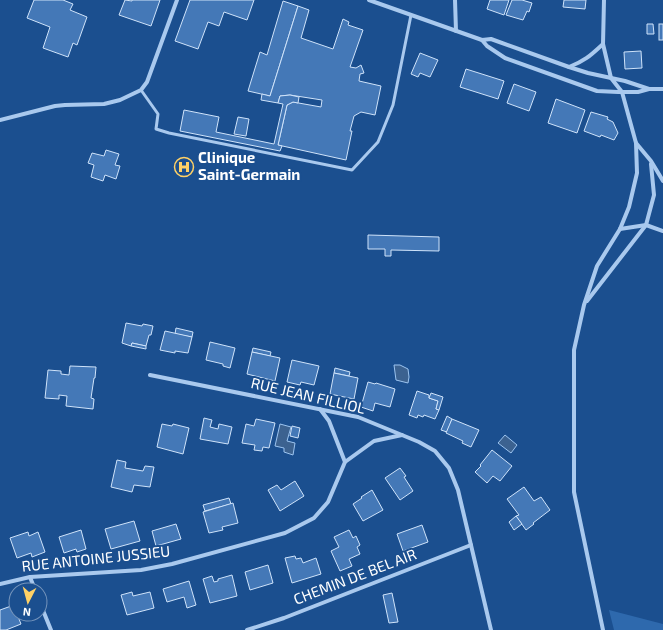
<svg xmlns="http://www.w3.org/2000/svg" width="663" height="630" font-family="'Exo 2',sans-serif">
	<rect width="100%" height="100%" fill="#1b4f8f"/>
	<!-- green -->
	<polygon fill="#2e69ad" points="609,610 663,624 663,630 614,630"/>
	<!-- water -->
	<g fill="#3c6290" stroke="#9cc4f0">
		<polygon points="394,365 400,365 408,369 409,377 408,383 396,380"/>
		<polygon points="280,424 291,427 287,441 295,443 293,455 284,452 284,448 275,446"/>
		<polygon points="505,435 517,445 511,453 498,443"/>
	</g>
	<!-- building -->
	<g fill="#4478b7" stroke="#cfe3fa">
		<polygon points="34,0 63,0 73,4 70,10 87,17 77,45 73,43 68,57 43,48 50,27 27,18"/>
		<polygon points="125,0 132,1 132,0 160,0 151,26 119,15"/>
		<polygon points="190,0 254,0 247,20 224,12 219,26 208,22 198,49 175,41"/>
		<polygon points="490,0 509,0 504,15 487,9"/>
		<polygon points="512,0 522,0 532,3 529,12 527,11 523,20 506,15"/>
		<polygon points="564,0 586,0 585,9 563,7"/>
		<polygon points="283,1 298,6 270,96 248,91 260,52 267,55"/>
		<polygon points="298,6 309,10 301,38 333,49 343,19 349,22 348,25 363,30 350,67 356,68 361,65 364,73 360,74 359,81 381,86 375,115 361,112 354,116 350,131 352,131 346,160 278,145 287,105 293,102 321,107 322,100 290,95 280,96 278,103 261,100 262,94 270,96"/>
		<polygon points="647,24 653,24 654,34 647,34"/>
		<rect x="659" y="24" width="4" height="16"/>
		<polygon points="641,51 642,68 625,69 624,52"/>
		<polygon points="420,53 438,60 430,77 420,73 418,77 411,74"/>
		<polygon points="466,69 504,81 498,99 460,87"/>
		<polygon points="514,84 536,92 529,111 507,103"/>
		<polygon points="290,95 299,97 298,103 293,102 287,105 278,145 282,146 280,151 180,131 184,110 219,117 216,132 274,144 283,104 278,103 280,96"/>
		<polygon points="556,99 585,110 577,133 548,123"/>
		<polygon points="591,112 608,117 607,119 613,122 618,133 614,140 601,135 600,137 584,131"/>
		<polygon points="238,117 249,119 246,136 234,134"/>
		<polygon points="106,150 119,154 115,165 120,166 116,179 105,175 103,181 91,177 94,165 88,163 92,153 104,156"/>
		<polygon points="368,235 439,237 439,251 391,250 391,256 385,256 385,249 368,249"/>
		<polygon points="126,323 142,326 143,324 153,326 151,335 149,335 146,346 132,343 131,346 122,343"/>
		<polygon points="176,328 193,332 192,337 175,334"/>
		<polygon points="165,331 192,337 188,353 175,351 175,353 160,350"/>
		<polygon points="210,342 235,348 230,368 223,366 223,364 206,360"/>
		<polygon points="132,343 146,346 146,349 131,346"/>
		<polygon points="253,348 271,352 270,356 252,352"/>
		<polygon points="252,352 280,358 275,381 247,374"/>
		<polygon points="292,360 319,366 314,385 301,382 300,385 287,382"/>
		<polygon points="70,366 96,367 95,378 94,378 91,398 94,399 93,409 66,406 67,396 59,395 59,399 45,398 48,370 61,371 61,374 69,375"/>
		<polygon points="335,368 350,372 349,376 334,373"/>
		<polygon points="334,373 358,378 354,399 330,394"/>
		<polygon points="368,382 375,384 376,383 395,389 390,407 375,403 373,411 361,407"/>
		<polygon points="417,391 429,395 429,398 438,401 436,409 439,410 435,419 424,415 423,417 418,415 417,418 409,415"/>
		<polygon points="431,393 443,397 439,410 436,409 438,401 429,398"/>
		<polygon points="447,416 452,419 447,432 441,430"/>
		<polygon points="204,418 212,420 210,427 218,429 219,424 232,427 228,444 200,439"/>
		<polygon points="256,419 275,423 269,448 263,447 262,451 254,450 255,445 242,443 246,424 254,426"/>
		<polygon points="452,419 479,430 471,447 462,443 463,441 446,433"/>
		<polygon points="162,424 172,426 173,424 189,428 183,454 157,447"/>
		<polygon points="292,426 300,428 298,438 290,436"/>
		<polygon points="492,450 512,466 500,481 493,476 487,483 475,472 481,466 480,465"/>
		<polygon points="117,460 126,462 125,468 143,471 145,466 154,467 150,487 134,485 132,492 111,487"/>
		<polygon points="400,468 406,476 404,477 413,491 400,500 385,478"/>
		<polygon points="295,481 304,496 280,511 268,490 277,485 281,490"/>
		<polygon points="524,487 534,501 541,497 550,510 533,523 534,524 526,530 516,516 519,515 507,499"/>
		<polygon points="372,490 383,510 363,521 353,504 362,498 361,497"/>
		<polygon points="229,498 231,504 205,511 203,505"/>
		<polygon points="233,503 238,523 222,527 223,530 209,533 203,512"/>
		<polygon points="516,516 522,524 514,530 509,522"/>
		<polygon points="134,521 140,541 111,549 105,529"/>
		<polygon points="176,524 181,539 156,546 152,531"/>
		<polygon points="422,525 428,542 403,551 397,534"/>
		<polygon points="81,530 86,549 77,552 76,549 64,553 59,537"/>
		<polygon points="349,530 353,538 356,536 360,545 357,547 360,554 349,559 352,566 340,571 331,551 339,547 334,537"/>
		<polygon points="28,532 29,536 38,532 45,552 32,557 31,553 17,558 10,538"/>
		<polygon points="295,556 296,559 301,558 303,563 316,558 321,574 292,583 285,558"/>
		<polygon points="268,565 273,583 250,590 245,572"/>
		<polygon points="232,575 237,596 210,603 203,579 212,576 214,582 218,581 218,579"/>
		<polygon points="189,581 196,605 187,608 184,597 167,602 163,589"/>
		<polygon points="132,592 133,596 150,592 154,608 127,615 121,595"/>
		<polygon points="392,593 398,622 389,623 383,595"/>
		<polygon points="14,605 16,614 17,614 21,624 6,630 0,630 0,610"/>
	</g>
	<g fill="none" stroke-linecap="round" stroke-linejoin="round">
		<!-- lane -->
		<polyline stroke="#a9c9ee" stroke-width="3" points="141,90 158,114 156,129 169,133 352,170 378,142 393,105 411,15"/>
		<!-- street -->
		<g stroke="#a9c9ee" stroke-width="4">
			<polyline points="369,0 482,40 491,39 569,67 588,73 625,81 649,89 663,89"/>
			<polyline points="455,0 456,31"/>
			<polyline points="604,0 603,44 611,78 622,92 636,143 651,161 663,181"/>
			<polyline points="482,40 487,46 505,58 597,91 618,92 638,92 649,89"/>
			<path d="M 569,67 C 585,61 591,55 603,44"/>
			<polyline points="0,120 55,106 65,105 104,104 120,100 141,90 147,82 177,0"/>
			<polyline points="620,229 646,225 663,231"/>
			<polyline points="587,301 646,225 654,195 651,164"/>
			<polyline points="150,375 358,417 419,442 435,451 449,468 458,490 491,630"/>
			<polyline points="320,409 329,421 345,462"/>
			<polyline points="30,577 35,590"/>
			<polyline points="0,584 30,577 141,570 172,564 285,533 314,518 328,502 345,462 374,441 402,435"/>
			<polyline points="40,603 51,630"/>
			<polyline points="247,630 284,618 471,545"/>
			<polyline points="603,630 574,492 574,350 584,305 597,266 620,229 629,207 637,173 636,143"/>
		</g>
	</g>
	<!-- icons -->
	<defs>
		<g id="hospital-ring" transform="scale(1)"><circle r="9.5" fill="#1b4f8f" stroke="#ffd166" stroke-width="1.5"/><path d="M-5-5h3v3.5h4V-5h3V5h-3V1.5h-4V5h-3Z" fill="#ffd166"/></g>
	</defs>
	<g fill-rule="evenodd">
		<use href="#hospital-ring" x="184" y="167"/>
	</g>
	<g text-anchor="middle" stroke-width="4" stroke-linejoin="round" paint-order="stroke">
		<!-- poi labels -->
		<g font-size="15" font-weight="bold" fill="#fff" stroke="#1b4f8f" text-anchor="start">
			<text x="198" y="163">Clinique<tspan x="198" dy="17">Saint-Germain</tspan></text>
		</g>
		<!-- street labels -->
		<g font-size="15" fill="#fff" stroke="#1b4f8f">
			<text transform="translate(308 396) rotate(13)" y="5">RUE JEAN FILLIOL</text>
			<text transform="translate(96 559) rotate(-6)" y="5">RUE ANTOINE JUSSIEU</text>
			<text transform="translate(355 577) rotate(-21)" y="5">CHEMIN DE BEL AIR</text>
		</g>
	</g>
	<!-- north arrow -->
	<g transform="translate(28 602) rotate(186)"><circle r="19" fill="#1b4f8f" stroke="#7695bc"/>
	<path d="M0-3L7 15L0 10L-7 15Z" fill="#ffd166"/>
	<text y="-6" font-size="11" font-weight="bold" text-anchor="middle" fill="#ffffff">N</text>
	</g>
</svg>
